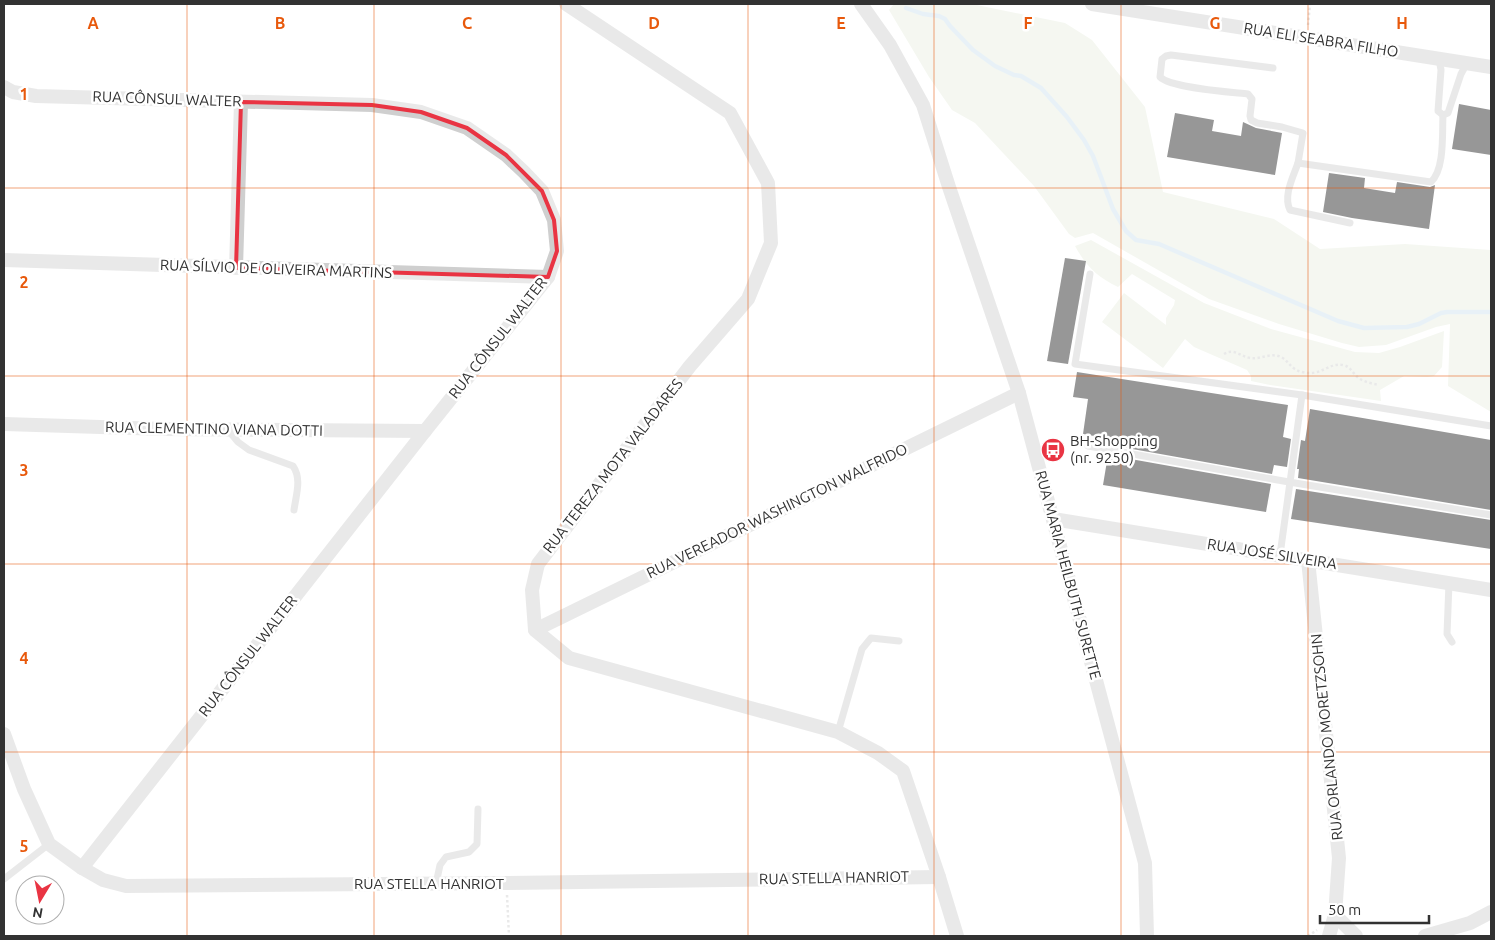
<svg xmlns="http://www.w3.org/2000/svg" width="1495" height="940" font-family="Ubuntu,sans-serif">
	<rect width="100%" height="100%" fill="#fff"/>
	<!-- green -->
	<g fill="#e8eee0">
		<polygon points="894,4 972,4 1065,23 1092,40 1145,107 1163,192 1274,219 1320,249 1405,244 1491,250 1491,412 1448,386 1450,324 1436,327 1386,345 1359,347 1342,343 1279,324 1209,299 1093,233 1075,238 1069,234 1034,186 975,123 952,110 929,77 889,10"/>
		<path d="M 1091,240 L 1204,303 L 1271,329 L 1355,352 L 1379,353 L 1400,347 L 1444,331 L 1442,367 L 1434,376 L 1427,377 L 1404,376 L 1380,390 L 1381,401 L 1270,385 L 1251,381 L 1251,376 L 1247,370 L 1194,347 L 1185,339 L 1163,368 L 1102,322 L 1124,293 L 1166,325 L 1166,318 L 1174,305 L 1175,300 L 1132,274 L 1118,287 C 1097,277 1086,266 1075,246 Z"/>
	</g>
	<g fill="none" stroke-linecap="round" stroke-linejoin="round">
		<!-- stream -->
		<polyline stroke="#cde1ee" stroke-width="4.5" points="906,8 923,14 939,16 945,19 950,26 973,50 995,66 1014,75 1021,76 1041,88 1067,117 1084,140 1093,156 1113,209 1126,231 1136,240 1159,244 1338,321 1364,328 1407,327 1419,324 1441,313 1447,312 1491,312"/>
	</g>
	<!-- building -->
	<g fill="#191919">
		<polygon points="1459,104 1491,110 1491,155 1452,149"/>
		<polygon points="1175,113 1214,120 1212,131 1241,136 1243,122 1256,128 1282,133 1275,175 1167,157"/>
		<polygon points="1329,173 1365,178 1364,188 1395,193 1397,182 1430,187 1435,185 1429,229 1352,218 1323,212"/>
		<polygon points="1065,258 1086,261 1068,364 1047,361"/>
		<polygon points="1077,372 1288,405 1283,437 1291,439 1287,467 1274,465 1272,474 1110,445 1111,439 1083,434 1088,399 1073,397"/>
		<polygon points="1310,409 1491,440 1491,510 1298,478 1299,469 1297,469 1301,440 1305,441"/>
		<polygon points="1108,455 1271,484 1266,512 1103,485"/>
		<polygon points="1296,489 1491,520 1491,549 1291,519"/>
	</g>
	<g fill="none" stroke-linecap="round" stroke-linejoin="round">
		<!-- path -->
		<g stroke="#cfcfcf" stroke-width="2.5" stroke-dasharray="2.5 2.5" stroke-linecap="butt">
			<polyline points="1308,25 1310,4"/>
			<path d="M 1224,354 C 1234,348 1240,356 1250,358 C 1260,360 1270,352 1281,357 C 1289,361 1290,369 1302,372 C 1321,377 1329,362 1343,365 C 1352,367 1353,375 1360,379 C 1365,382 1373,384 1379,385"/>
			<polyline points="507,895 509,936"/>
			<polyline points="1308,936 1317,930"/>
		</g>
		<!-- lane -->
		<g stroke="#cfcfcf" stroke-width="7">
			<polyline points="1439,59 1441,70 1438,111 1443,115 1448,113 1461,74 1467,63"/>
			<path d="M 1273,68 L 1171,55 L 1166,56 L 1162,59 L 1160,77 C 1171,88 1230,92 1248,94 L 1252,99 L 1250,116 L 1251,120 L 1257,123 L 1282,127 L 1303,133 L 1298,163"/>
			<path d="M 1350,223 L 1290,210 C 1283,196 1293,177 1298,163 L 1431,182 C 1445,169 1442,133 1443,115"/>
			<polyline points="1090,274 1075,364 1302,395 1491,426"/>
			<path d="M 228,430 L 238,442 L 249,450 L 293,466 C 302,479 296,495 294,510"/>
			<polyline points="1088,446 1289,482 1491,515"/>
			<polyline points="1280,555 1302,395"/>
			<polyline points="1449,583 1447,634 1452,642"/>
			<polyline points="838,732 862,649 871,638 899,641"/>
			<polyline points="4,879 49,844"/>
			<polyline points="436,884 440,865 446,857 469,852 477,844 478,809"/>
		</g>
		<!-- street -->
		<g stroke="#cfcfcf" stroke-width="14">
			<polyline points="566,4 730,113 768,183 771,243 748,299 690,366 538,564 532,590 535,630 569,658 838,732 878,753 903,771 939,877 957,936"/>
			<polyline points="861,4 890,45 923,105 949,187 1019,393 1145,863 1147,936"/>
			<polyline points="1092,4 1491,67"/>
			<polyline points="4,87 13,92 36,96 372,105 421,112 467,128 506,155 524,172 542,191 554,220 557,251 548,277 425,431 82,868"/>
			<polyline points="4,260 548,277"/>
			<polyline points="236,268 241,102"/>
			<polyline points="4,424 164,429 425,431"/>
			<polyline points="1053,519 1491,590"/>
			<polyline points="1308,560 1339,858 1335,915 1329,936"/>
			<polyline points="535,630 1019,393"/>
			<polyline points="4,734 24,789 49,844 82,868 103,880 126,886 506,883 939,877"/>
			<polyline points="1335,915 1356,936"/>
			<polyline points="1425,936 1470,923 1491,912"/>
		</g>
	</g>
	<!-- marked area -->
	<path d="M0 0H1495V940H0ZM 241,102 L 372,105 L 421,112 L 467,128 L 506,155 L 542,191 L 554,220 L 557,251 L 548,277 L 236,268 Z" fill="#fff" fill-opacity=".55" fill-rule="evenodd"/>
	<path fill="none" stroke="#e93443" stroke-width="4" stroke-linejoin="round" d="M 241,102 L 372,105 L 421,112 L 467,128 L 506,155 L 542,191 L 554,220 L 557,251 L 548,277 L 236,268 Z"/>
	<!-- grid -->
	<path fill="none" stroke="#e8590c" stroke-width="1" stroke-opacity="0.55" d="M 187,4 L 187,936M 374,4 L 374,936M 561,4 L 561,936M 748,4 L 748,936M 934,4 L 934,936M 1121,4 L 1121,936M 1308,4 L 1308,936M 4,188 L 1491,188M 4,376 L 1491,376M 4,564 L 1491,564M 4,752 L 1491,752"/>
	<!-- icons -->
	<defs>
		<g id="bus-disc" transform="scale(1.25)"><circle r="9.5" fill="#e93443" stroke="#fff"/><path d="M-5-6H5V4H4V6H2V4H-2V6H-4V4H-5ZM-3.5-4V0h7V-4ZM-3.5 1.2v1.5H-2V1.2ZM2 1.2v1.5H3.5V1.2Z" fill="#fff"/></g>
	</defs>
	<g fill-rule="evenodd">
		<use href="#bus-disc" x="1053" y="450"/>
	</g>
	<g text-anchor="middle" stroke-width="5" stroke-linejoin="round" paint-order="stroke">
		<!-- street labels -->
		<g font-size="15" fill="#323232" stroke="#fff">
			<text transform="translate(1321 40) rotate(9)" y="5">RUA ELI SEABRA FILHO</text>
			<text transform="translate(167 99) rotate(2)" y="5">RUA CÔNSUL WALTER</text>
			<text transform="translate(276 269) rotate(2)" y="5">RUA SÍLVIO DE OLIVEIRA MARTINS</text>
			<text transform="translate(498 338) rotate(-52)" y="5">RUA CÔNSUL WALTER</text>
			<text transform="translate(214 429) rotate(1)" y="5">RUA CLEMENTINO VIANA DOTTI</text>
			<text transform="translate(613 466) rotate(-52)" y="5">RUA TEREZA MOTA VALADARES</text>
			<text transform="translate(777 511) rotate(-26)" y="5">RUA VEREADOR WASHINGTON WALFRIDO</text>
			<text transform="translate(1272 554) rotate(9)" y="5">RUA JOSÉ SILVEIRA</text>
			<text transform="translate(1068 575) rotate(75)" y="5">RUA MARIA HEILBUTH SURETTE</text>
			<text transform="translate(248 656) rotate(-52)" y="5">RUA CÔNSUL WALTER</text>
			<text transform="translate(1327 737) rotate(-96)" y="5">RUA ORLANDO MORETZSOHN</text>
			<text transform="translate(834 878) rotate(-1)" y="5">RUA STELLA HANRIOT</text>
			<text x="429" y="889">RUA STELLA HANRIOT</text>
		</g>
		<!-- poi labels -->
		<g font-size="15" fill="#323232" stroke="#fff" text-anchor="start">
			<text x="1070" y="446">BH-Shopping<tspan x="1070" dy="17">(nr. 9250)</tspan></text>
		</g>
	</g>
	<g font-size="16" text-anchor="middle" font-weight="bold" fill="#e8590c" stroke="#fff" stroke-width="5" stroke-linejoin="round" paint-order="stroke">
		<text x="93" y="29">A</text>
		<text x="280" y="29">B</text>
		<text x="467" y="29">C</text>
		<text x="654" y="29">D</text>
		<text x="841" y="29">E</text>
		<text x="1028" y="29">F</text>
		<text x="1215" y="29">G</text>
		<text x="1402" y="29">H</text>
		<text x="24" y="100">1</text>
		<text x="24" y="288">2</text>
		<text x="24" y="476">3</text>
		<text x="24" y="664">4</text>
		<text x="24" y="852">5</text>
	</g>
	<!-- border -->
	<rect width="1495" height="940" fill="none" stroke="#323232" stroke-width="10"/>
	<!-- north arrow -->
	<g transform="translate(40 900) rotate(190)"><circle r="24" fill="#ffffff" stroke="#adadad"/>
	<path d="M0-4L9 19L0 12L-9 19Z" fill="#e93443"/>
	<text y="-8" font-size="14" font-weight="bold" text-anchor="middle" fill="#323232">N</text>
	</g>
	<!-- scale -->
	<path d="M1320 915v8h109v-8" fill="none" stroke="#323232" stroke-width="2.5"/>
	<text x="1328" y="915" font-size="15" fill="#323232" stroke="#ffffff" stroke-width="4" paint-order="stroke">50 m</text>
</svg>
